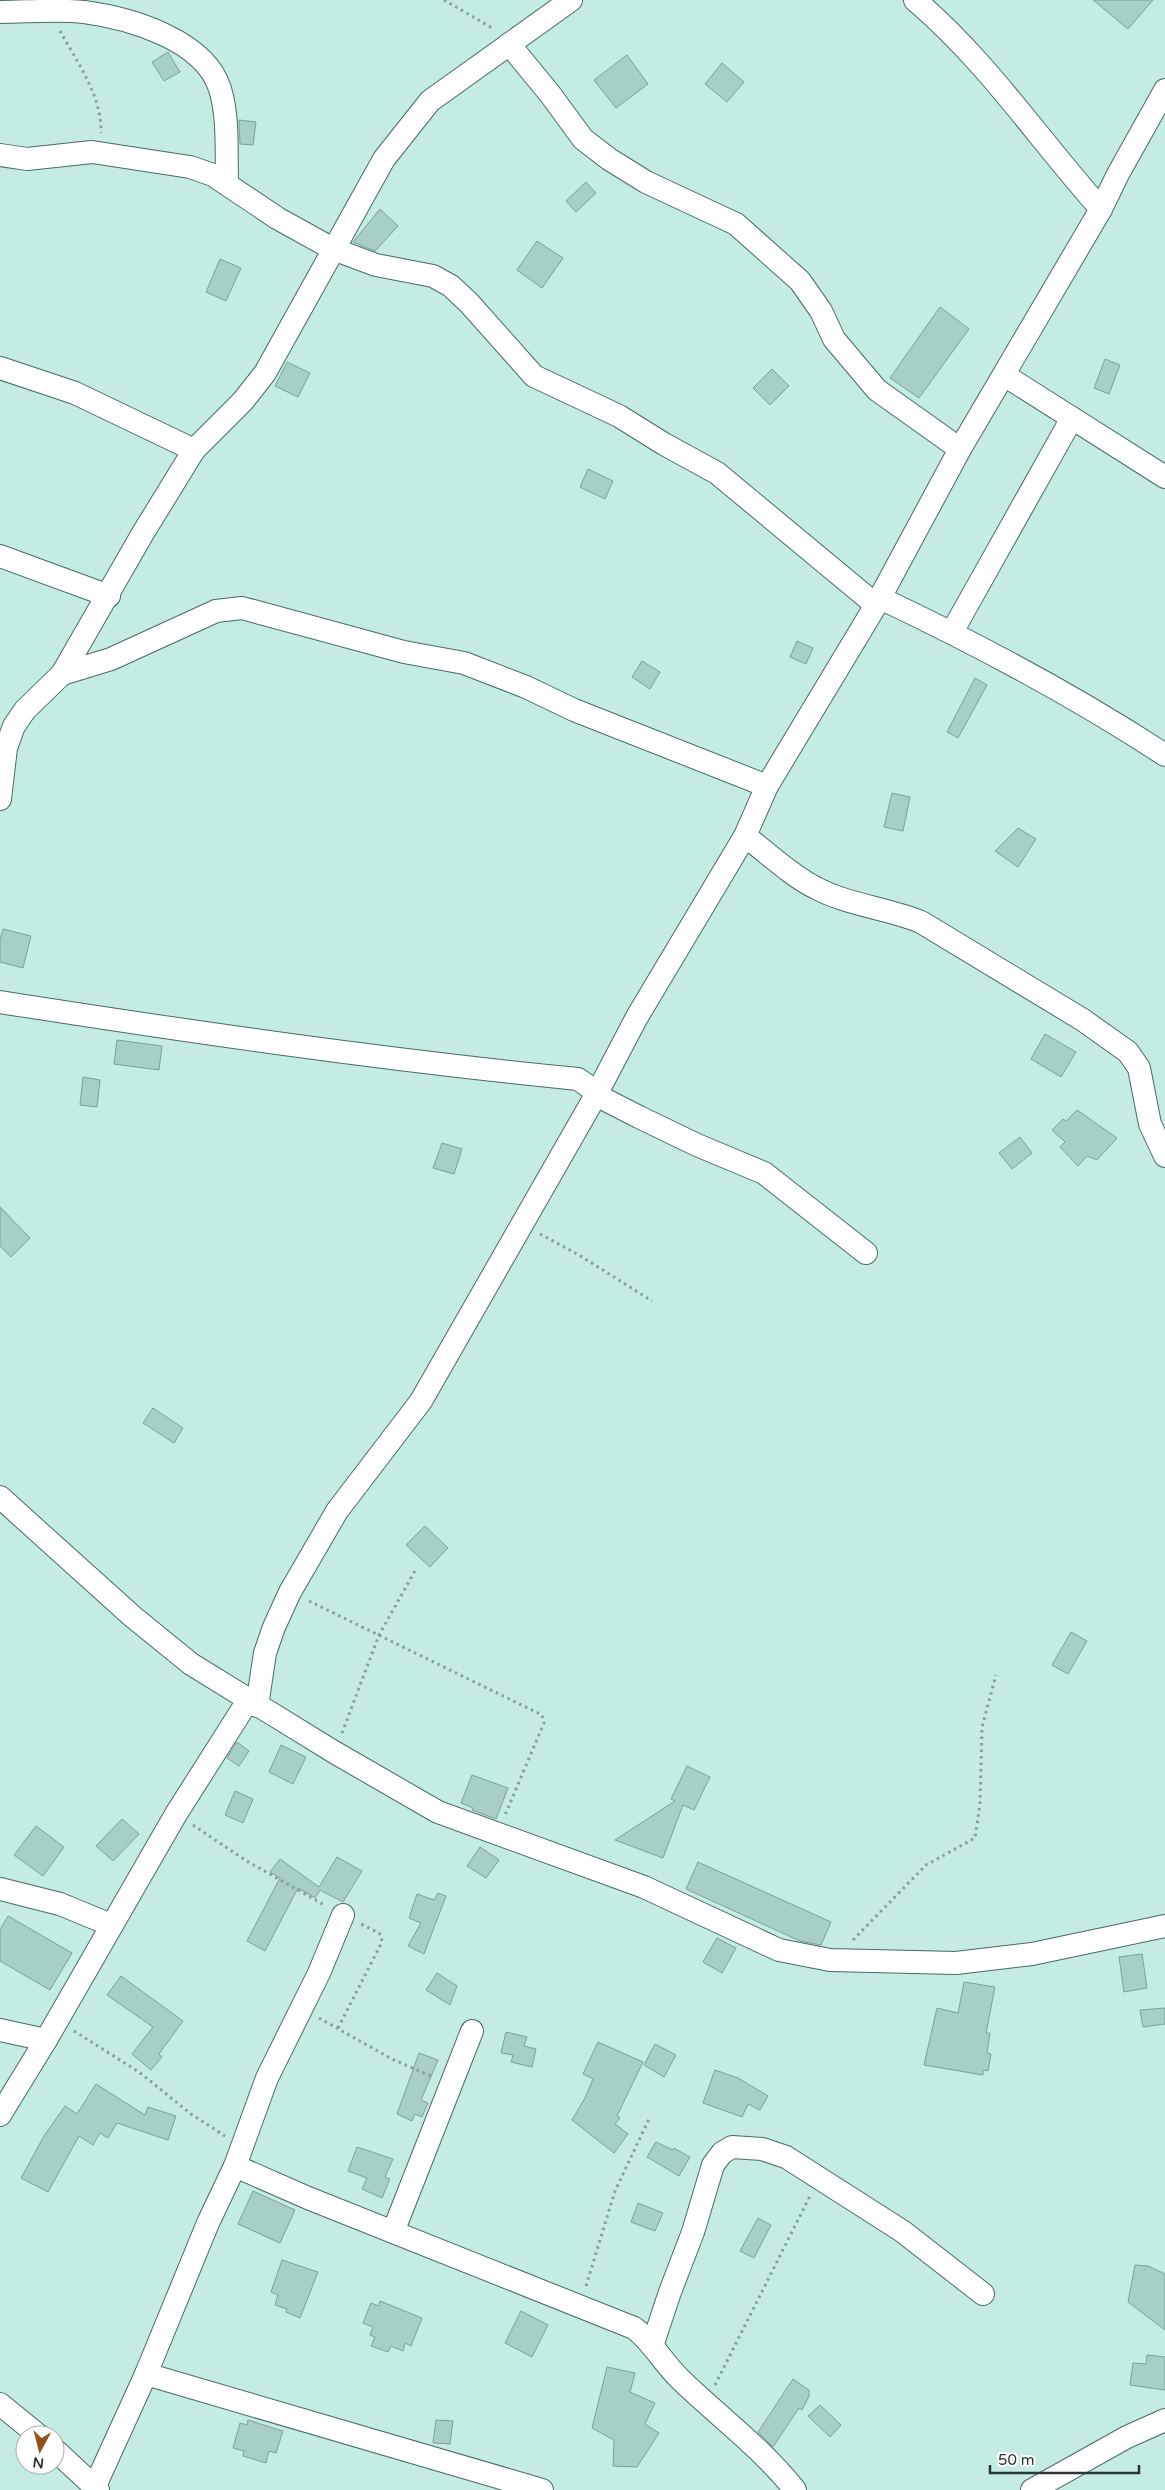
<svg xmlns="http://www.w3.org/2000/svg" width="1165" height="2490" font-family="'Varela Round',sans-serif">
	<rect width="100%" height="100%" fill="#c4ebe4"/>
	<!-- building -->
	<g fill="#a7cec7" stroke="#7ba19b">
		<polygon points="1093,0 1153,0 1128,29"/>
		<polygon points="168,52 180,72 164,81 152,62"/>
		<polygon points="627,55 648,84 616,108 594,80"/>
		<polygon points="722,63 744,82 727,102 705,84"/>
		<polygon points="239,120 256,122 253,145 240,144"/>
		<polygon points="586,182 596,193 576,212 566,201"/>
		<polygon points="380,209 398,226 375,251 353,242"/>
		<polygon points="537,241 563,258 542,288 517,270"/>
		<polygon points="220,259 241,268 226,301 206,292"/>
		<polygon points="940,307 969,329 919,398 890,378"/>
		<polygon points="1105,359 1120,365 1109,394 1094,388"/>
		<polygon points="287,362 310,373 298,397 275,386"/>
		<polygon points="772,369 789,386 770,405 753,388"/>
		<polygon points="588,469 613,481 605,499 580,487"/>
		<polygon points="797,641 813,648 806,664 790,657"/>
		<polygon points="642,661 660,672 650,689 632,677"/>
		<polygon points="975,678 987,685 958,738 947,732"/>
		<polygon points="892,793 910,797 903,831 884,827"/>
		<polygon points="1018,828 1036,839 1018,867 995,851"/>
		<polygon points="3,929 31,936 23,968 0,962 0,939"/>
		<polygon points="1045,1034 1076,1052 1061,1077 1031,1059"/>
		<polygon points="117,1040 162,1046 159,1070 114,1064"/>
		<polygon points="83,1077 100,1080 97,1107 80,1105"/>
		<polygon points="1077,1110 1117,1138 1097,1160 1087,1156 1078,1166 1060,1147 1065,1142 1052,1130 1063,1119 1066,1121"/>
		<polygon points="1020,1137 1032,1153 1012,1169 999,1153"/>
		<polygon points="442,1143 462,1149 454,1174 433,1168"/>
		<polygon points="0,1207 30,1238 11,1257 0,1246"/>
		<polygon points="153,1408 183,1428 174,1443 143,1423"/>
		<polygon points="425,1526 448,1548 430,1567 406,1545"/>
		<polygon points="1071,1632 1087,1641 1068,1674 1052,1665"/>
		<polygon points="237,1742 249,1751 239,1766 227,1758"/>
		<polygon points="281,1745 306,1757 293,1784 269,1772"/>
		<polygon points="687,1766 710,1777 694,1810 683,1805 663,1858 615,1840 675,1801 671,1799"/>
		<polygon points="472,1775 508,1788 496,1819 472,1810 473,1808 461,1803"/>
		<polygon points="235,1791 253,1799 243,1823 225,1815"/>
		<polygon points="122,1819 139,1834 113,1861 96,1846"/>
		<polygon points="36,1826 64,1847 43,1876 14,1855"/>
		<polygon points="480,1847 499,1860 486,1878 467,1866"/>
		<polygon points="337,1857 362,1871 343,1902 320,1890 315,1898 298,1888 265,1951 247,1941 280,1878 270,1872 280,1859 319,1887"/>
		<polygon points="698,1862 831,1922 821,1945 800,1941 686,1889"/>
		<polygon points="438,1893 446,1896 424,1954 408,1946 421,1923 409,1918 417,1894 434,1900"/>
		<polygon points="8,1916 72,1953 50,1990 0,1961 0,1930"/>
		<polygon points="717,1938 736,1948 722,1973 703,1962"/>
		<polygon points="1142,1954 1147,1988 1124,1992 1119,1957"/>
		<polygon points="437,1973 457,1986 450,2005 426,1990"/>
		<polygon points="121,1976 183,2021 159,2054 162,2057 151,2070 132,2054 153,2027 107,1995"/>
		<polygon points="964,1982 995,1987 986,2033 990,2033 987,2053 991,2054 988,2071 983,2070 983,2075 924,2065 937,2008 958,2013"/>
		<polygon points="1165,2008 1165,2024 1143,2027 1140,2010"/>
		<polygon points="506,2032 527,2037 524,2046 536,2049 532,2067 511,2062 513,2055 501,2053"/>
		<polygon points="598,2042 643,2062 617,2116 620,2118 615,2124 628,2134 614,2153 572,2120 585,2098 593,2079 583,2074"/>
		<polygon points="655,2044 676,2055 664,2077 644,2065"/>
		<polygon points="419,2053 438,2060 421,2100 428,2103 422,2117 415,2114 412,2121 397,2114"/>
		<polygon points="715,2070 738,2078 768,2096 760,2110 748,2104 742,2117 703,2103"/>
		<polygon points="96,2084 145,2115 148,2107 176,2116 168,2140 117,2123 108,2138 100,2133 93,2145 79,2136 48,2192 21,2178 44,2136 65,2106 77,2114"/>
		<polygon points="656,2142 673,2150 674,2148 690,2157 679,2176 647,2157"/>
		<polygon points="357,2147 393,2159 385,2177 390,2179 382,2198 362,2189 367,2178 348,2171"/>
		<polygon points="253,2191 295,2210 280,2243 238,2224"/>
		<polygon points="638,2203 663,2213 655,2231 631,2222"/>
		<polygon points="758,2218 771,2225 754,2258 740,2251"/>
		<polygon points="282,2260 318,2272 300,2318 286,2312 287,2309 275,2305 278,2295 271,2292"/>
		<polygon points="1135,2265 1148,2266 1165,2274 1165,2330 1128,2302"/>
		<polygon points="380,2301 422,2318 411,2346 405,2343 403,2351 391,2346 388,2352 371,2346 375,2337 370,2335 373,2327 363,2323 371,2303 379,2306"/>
		<polygon points="521,2311 548,2325 532,2357 505,2343"/>
		<polygon points="1147,2355 1165,2357 1165,2390 1130,2385 1133,2363 1146,2364"/>
		<polygon points="607,2367 635,2373 630,2392 655,2403 645,2424 659,2433 637,2467 613,2466 614,2440 592,2428"/>
		<polygon points="793,2379 809,2390 809,2396 802,2410 799,2408 773,2447 758,2432"/>
		<polygon points="820,2405 841,2425 830,2437 808,2416"/>
		<polygon points="248,2420 283,2431 276,2453 269,2451 266,2463 243,2456 244,2451 233,2448 240,2423 247,2425"/>
		<polygon points="436,2420 453,2421 450,2444 433,2443"/>
	</g>
	<g fill="none" stroke-linecap="round" stroke-linejoin="round">
		<!-- minor casing -->
		<g stroke="#476b65" stroke-width="24">
			<g id="minor">
				<path d="M 915,0 C 987,61 1039,140 1101,209"/>
				<path d="M 0,12 C 27,12 57,9 84,12 C 130,18 205,40 220,89 C 229,118 226,154 227,184"/>
				<polyline points="509,44 550,94 583,139 609,159 646,182 736,224 800,281 821,311 834,339 877,390 960,449"/>
				<polyline points="0,155 27,159 92,152 190,167 213,175 277,218 333,249 376,265 433,276 451,286 469,303 534,376 619,416 664,444 717,473 876,605"/>
				<polyline points="0,368 75,393 194,450"/>
				<polyline points="1004,375 1165,477"/>
				<polyline points="0,556 109,596"/>
				<path d="M 880,598 C 977,644 1075,696 1165,755"/>
				<polyline points="952,632 1072,418"/>
				<polyline points="62,674 111,659 216,611 242,608 404,652 464,663 526,687 574,710 767,786"/>
				<polyline points="0,799 6,748 14,726 25,710 62,674 143,533 194,450 243,401 265,373 384,159 430,101 571,0"/>
				<path d="M 745,836 C 768,853 790,875 816,888 C 848,905 887,908 921,922 L 1083,1020 L 1128,1052 L 1139,1068 L 1150,1124 L 1165,1156"/>
				<path d="M 0,1002 C 192,1032 384,1060 578,1079 L 588,1086 L 596,1095 L 639,1117 L 697,1145 L 764,1173 L 866,1253"/>
				<polyline points="0,1497 132,1616 191,1664 334,1752 438,1812 644,1887 779,1950 830,1960 956,1963 1032,1954 1165,1926"/>
				<polyline points="257,1706 265,1653 274,1627 290,1592 337,1511 421,1401 596,1095 637,1017 745,836 767,786 876,605 960,449 1101,209 1118,174 1165,90"/>
				<polyline points="0,1889 60,1904 111,1925"/>
				<polyline points="0,2030 46,2040"/>
				<polyline points="0,2115 46,2040 176,1814 249,1699"/>
				<path d="M 235,2166 L 308,2198 L 634,2328 C 652,2341 663,2363 680,2379 C 718,2416 762,2448 795,2490"/>
				<polyline points="393,2232 472,2031"/>
				<polyline points="652,2346 670,2292 693,2232 713,2165 722,2153 732,2147 762,2149 786,2157 902,2231 983,2294"/>
				<polyline points="146,2374 542,2490"/>
				<polyline points="0,2404 38,2435"/>
				<polyline points="55,2450 98,2490"/>
				<polyline points="95,2486 146,2374 208,2223 235,2166 267,2078 319,1973 343,1915"/>
				<polyline points="1032,2490 1127,2437 1165,2420"/>
			</g>
		</g>
		<!-- path -->
		<g stroke="#83a09b" stroke-width="3" stroke-dasharray="2.5 4" stroke-linecap="butt">
			<polyline points="444,0 494,29"/>
			<path d="M 60,31 C 77,62 102,96 101,133"/>
			<polyline points="540,1234 579,1255 652,1301"/>
			<polyline points="309,1601 542,1715 544,1723 505,1815"/>
			<polyline points="342,1733 379,1635 416,1569"/>
			<polyline points="193,1825 245,1860 326,1906"/>
			<polyline points="853,1940 926,1865 975,1838 980,1804 982,1727 996,1675"/>
			<polyline points="319,2018 392,2059 433,2077"/>
			<polyline points="338,2028 381,1944 382,1938 379,1933 361,1924"/>
			<polyline points="74,2031 139,2072 191,2114 225,2136"/>
			<polyline points="586,2286 615,2191 649,2119"/>
			<polyline points="715,2385 810,2196"/>
		</g>
		<!-- minor -->
		<use href="#minor" stroke="#fff" stroke-width="22"/>
	</g>
	<!-- north arrow -->
	<g transform="translate(40 2450) rotate(187)"><circle r="24" fill="#ffffff" stroke="#a9afae"/>
	<path d="M0-4L9 19L0 12L-9 19Z" fill="#91511a"/>
	<text y="-8" font-size="14" font-weight="bold" text-anchor="middle" fill="#283735">N</text>
	</g>
	<!-- scale -->
	<path d="M990 2465v8h149v-8" fill="none" stroke="#283735" stroke-width="2.5"/>
	<text x="998" y="2465" font-size="15" fill="#283735" stroke="#ffffff" stroke-width="4" paint-order="stroke">50 m</text>
</svg>
